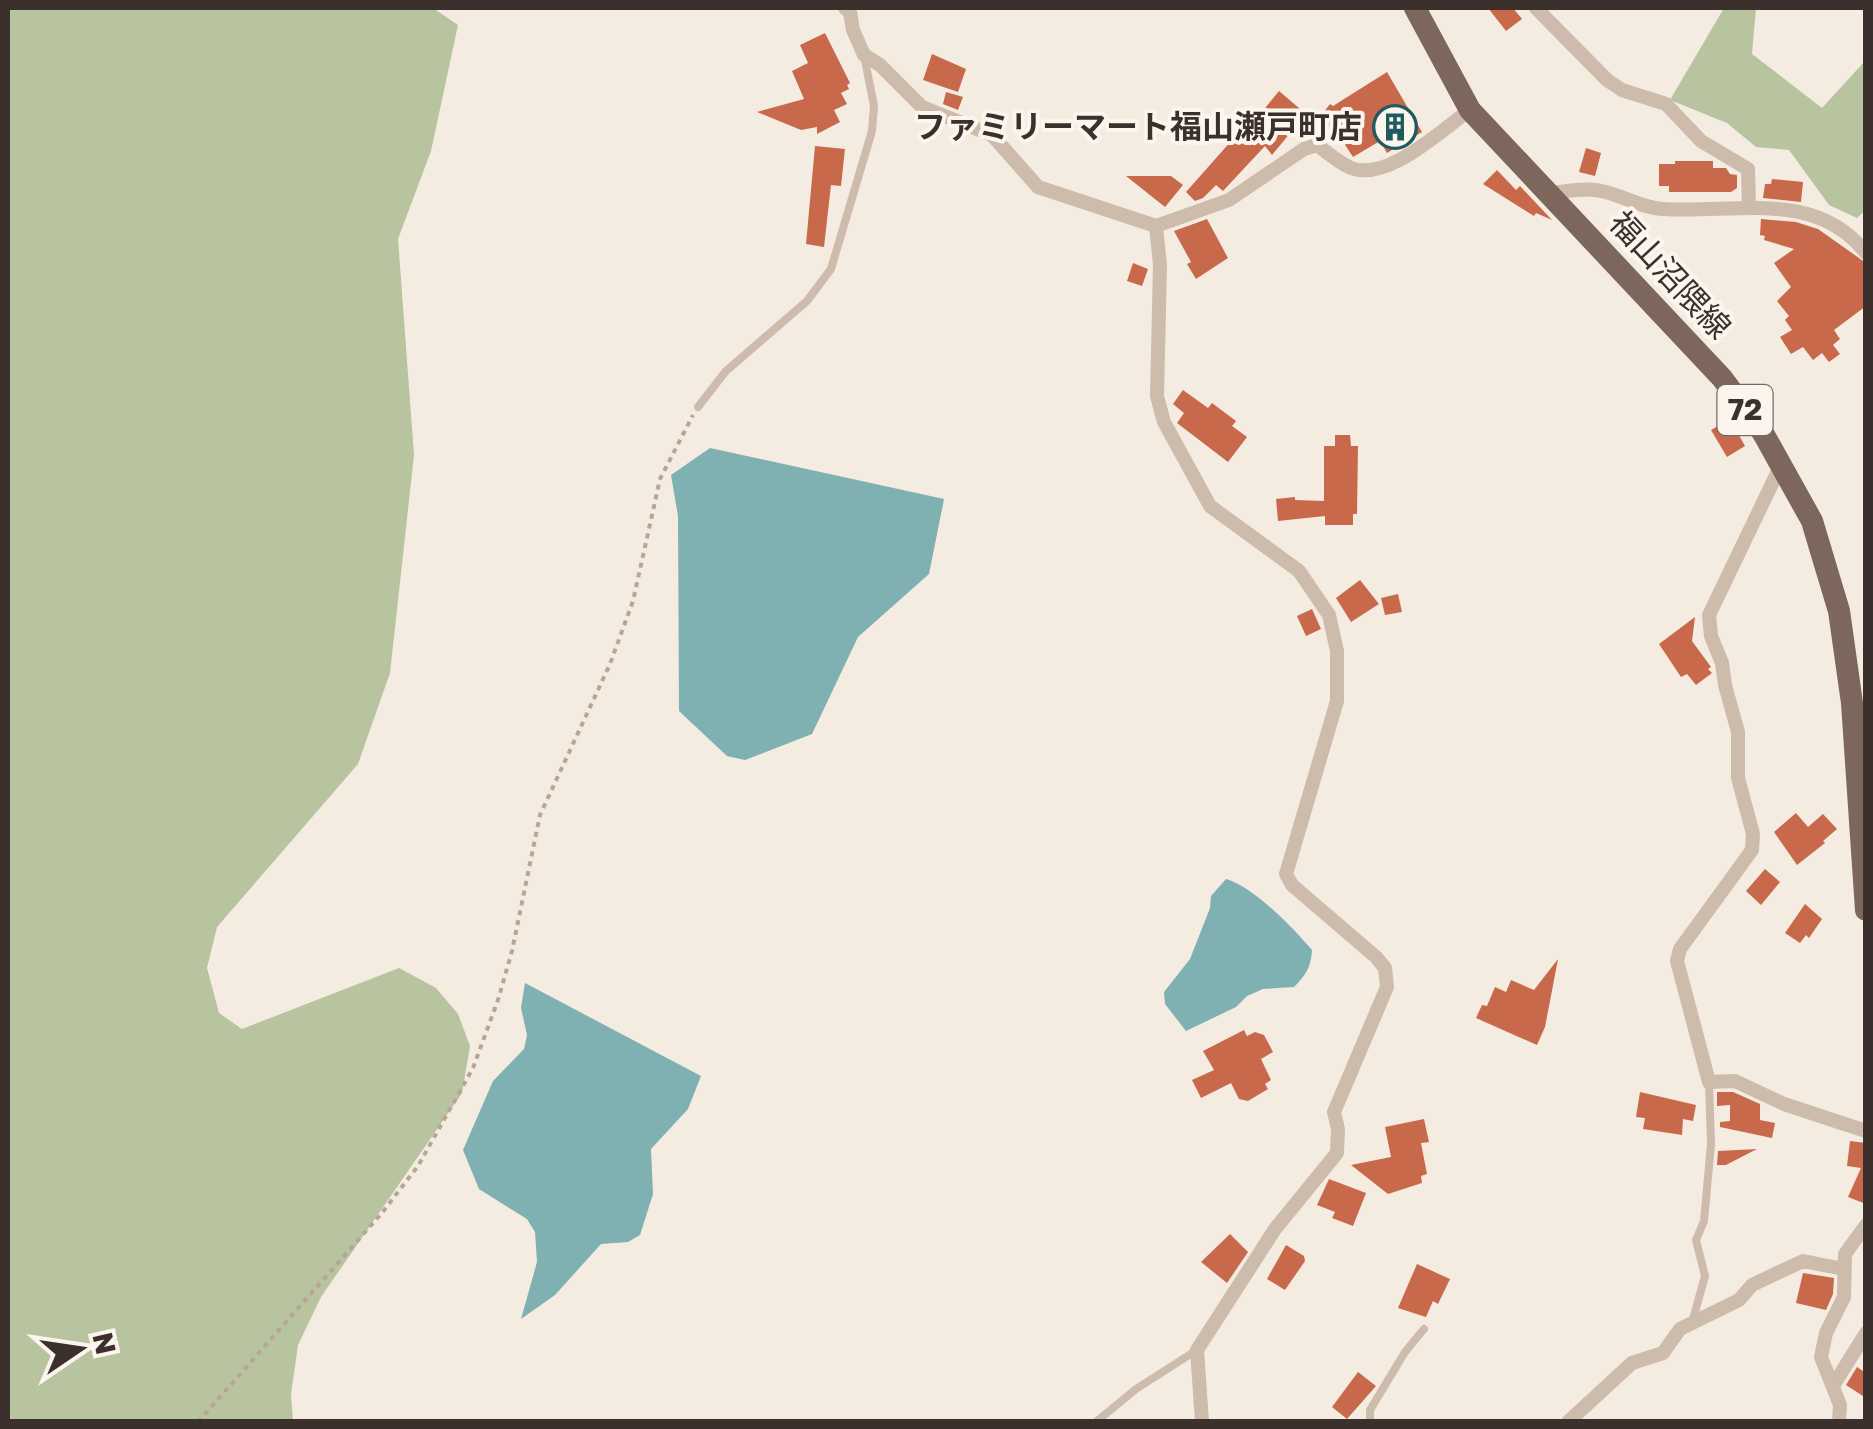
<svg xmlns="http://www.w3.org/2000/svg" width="1873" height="1429" font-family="'Golos Text','Noto Sans JP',sans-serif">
	<rect width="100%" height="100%" fill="#f4ebe1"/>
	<!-- green -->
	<g fill="#b8c4a0">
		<polygon points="8,8 433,8 458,25 431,151 398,239 414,455 390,673 358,764 217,927 207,968 219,1013 242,1029 399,968 436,988 458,1014 470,1046 462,1093 321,1297 298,1345 291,1394 293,1421 8,1421"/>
		<polygon points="1724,8 1756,8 1752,54 1822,108 1865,61 1865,211 1857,218 1829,205 1789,150 1756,147 1727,123 1670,100"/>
	</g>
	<!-- water -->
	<g fill="#7fb0b2">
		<polygon points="710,448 944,499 929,574 858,637 812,734 745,760 727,756 679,711 678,516 671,475"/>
		<path d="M 1226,879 C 1254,887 1292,927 1312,950 C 1311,967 1306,975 1294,987 L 1263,989 L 1247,996 L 1236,1007 L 1186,1031 L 1165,1004 L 1164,992 L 1190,959 L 1210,908 L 1211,896 Z"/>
		<polygon points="525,983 701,1076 688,1109 651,1149 653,1194 640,1235 628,1242 601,1244 555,1295 521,1319 537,1262 535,1232 527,1219 479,1189 463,1150 493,1081 524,1049 527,1035 521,1008"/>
	</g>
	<!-- building -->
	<g fill="#c8694b">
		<polygon points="1488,8 1513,8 1522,19 1506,31"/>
		<polygon points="825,33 850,83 847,85 849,89 841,93 847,104 834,110 840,122 817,134 817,127 801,130 757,112 804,99 792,71 808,63 800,45"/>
		<polygon points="932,54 966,69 958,92 923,80"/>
		<polygon points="1387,72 1422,132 1387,153 1380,141 1353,157 1332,125 1327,131 1316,122 1330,104 1333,106"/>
		<polygon points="1279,91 1306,114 1272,155 1265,146 1223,191 1216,185 1203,198 1195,201 1186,192 1240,131 1244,134"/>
		<polygon points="946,92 963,97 958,110 943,104"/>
		<polygon points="815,146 845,149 841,186 831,185 824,247 806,244"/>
		<polygon points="1586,148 1601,153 1595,176 1579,172"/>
		<polygon points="1675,161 1713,161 1713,168 1726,168 1730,174 1737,175 1737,188 1731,192 1669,192 1669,186 1659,186 1659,164 1675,164"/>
		<polygon points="1497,170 1516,190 1520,186 1552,220 1536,213 1534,216 1483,184"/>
		<polygon points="1126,176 1171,176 1183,185 1165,207"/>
		<polygon points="1772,179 1803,182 1801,202 1763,198 1765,184 1771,184"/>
		<polygon points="1207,219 1228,258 1196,279 1187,264 1191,262 1174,231"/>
		<polygon points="1761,219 1796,222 1818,229 1866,263 1866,306 1834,330 1840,339 1833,345 1840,354 1829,362 1822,353 1813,360 1803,347 1791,354 1780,337 1792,330 1785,320 1789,316 1777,301 1791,287 1774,263 1794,249 1764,240 1765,236 1760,235"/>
		<polygon points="1133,263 1148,269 1142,286 1127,281"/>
		<polygon points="1183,390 1208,408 1212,403 1236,421 1232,426 1247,437 1228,462 1177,423 1184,413 1173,404"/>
		<polygon points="1730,419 1745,446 1727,457 1711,430"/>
		<polygon points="1335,435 1350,435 1351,446 1358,446 1357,514 1353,514 1353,525 1325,525 1325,516 1278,521 1276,499 1295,497 1295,500 1324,501 1324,446 1335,446"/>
		<polygon points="1360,580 1379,604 1351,622 1336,598"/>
		<polygon points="1398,594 1402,612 1385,615 1381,598"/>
		<polygon points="1312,609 1321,629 1306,636 1297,616"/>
		<polygon points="1695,617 1692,641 1711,667 1708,669 1712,673 1696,685 1687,674 1681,677 1659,644"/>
		<polygon points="1796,813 1808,827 1823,814 1837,829 1823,841 1825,843 1797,865 1774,832"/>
		<polygon points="1765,869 1780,882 1761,905 1746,891"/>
		<polygon points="1805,904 1822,919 1809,938 1806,935 1800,943 1785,933"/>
		<polygon points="1558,959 1545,1027 1537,1045 1476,1018 1482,1005 1487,1006 1495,987 1506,992 1511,980 1534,990"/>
		<polygon points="1244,1030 1247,1036 1255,1032 1264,1035 1273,1052 1261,1059 1271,1080 1265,1084 1268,1089 1248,1101 1239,1099 1231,1083 1201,1098 1192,1080 1214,1070 1203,1051"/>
		<polygon points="1640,1092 1696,1105 1693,1121 1683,1119 1682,1135 1643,1129 1645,1118 1636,1117"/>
		<polygon points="1717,1092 1733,1092 1760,1104 1760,1120 1775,1123 1772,1138 1720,1127 1720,1122 1730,1121 1730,1105 1717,1106"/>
		<polygon points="1424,1119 1429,1142 1421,1143 1427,1174 1421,1176 1422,1183 1388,1194 1351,1165 1391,1157 1385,1127"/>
		<polygon points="1850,1141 1866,1143 1866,1204 1848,1197 1861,1168 1847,1166"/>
		<polygon points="1757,1149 1726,1165 1717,1165 1718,1151"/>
		<polygon points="1329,1179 1366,1193 1353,1226 1332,1218 1335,1212 1317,1205"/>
		<polygon points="1230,1234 1248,1252 1227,1283 1201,1262"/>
		<polygon points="1286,1245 1304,1256 1305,1261 1285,1290 1267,1279"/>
		<polygon points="1417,1264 1450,1279 1438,1304 1433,1301 1426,1317 1398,1308"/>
		<polygon points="1803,1273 1834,1278 1833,1294 1826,1310 1796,1303"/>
		<polygon points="1857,1367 1866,1373 1866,1398 1846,1385"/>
		<polygon points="1358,1372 1376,1386 1347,1419 1332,1407"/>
	</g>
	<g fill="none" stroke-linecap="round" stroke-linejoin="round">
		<!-- path -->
		<polyline stroke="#b9a596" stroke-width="4" stroke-dasharray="5 5" stroke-linecap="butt" points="198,1422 381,1214 418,1166 473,1068 498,1000 512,951 540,815 610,664 633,601 660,479 693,415"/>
		<!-- service -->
		<g stroke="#cdbbac" stroke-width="8">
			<polyline points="698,407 726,371 807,301 831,269 872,131 874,106 864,55"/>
			<polyline points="1692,1323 1705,1276 1696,1240 1704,1221 1711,1144 1709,1082"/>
			<polyline points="1096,1422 1136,1389 1197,1350"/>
			<polyline points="1370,1422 1370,1410 1405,1352 1424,1329"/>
		</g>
		<!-- minor -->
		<g stroke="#cdbbac" stroke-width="14">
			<polyline points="845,8 850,12 853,30 864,55 880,65 922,107 992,135 1038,187 1156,226"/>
			<polyline points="1536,8 1607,80 1622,90 1666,104 1701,141 1748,169 1749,208"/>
			<path d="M 1549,193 C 1564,192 1581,188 1596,190 C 1619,193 1640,208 1663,209 C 1734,214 1815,188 1866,253"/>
			<polyline points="1782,463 1709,615 1711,636 1722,663 1725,685 1738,732 1738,778 1753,834 1752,850 1680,949 1677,961 1709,1082 1735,1081 1784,1104 1866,1131"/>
			<polyline points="1833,1386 1866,1333"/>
			<path d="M 1202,1422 L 1197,1350 L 1275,1229 L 1337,1153 L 1338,1129 L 1334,1112 L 1387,987 L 1385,968 L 1376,957 L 1292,885 L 1286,874 L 1337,701 L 1337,651 L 1329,615 L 1299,571 L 1210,506 L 1164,422 L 1157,396 L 1160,265 L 1156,226 L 1229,200 L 1304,149 L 1317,145 C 1327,152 1339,163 1351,168 C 1388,182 1441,130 1470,110"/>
			<polyline points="1568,1422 1632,1363 1663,1353 1680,1329 1739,1300 1752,1285 1803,1261 1844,1269"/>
			<polyline points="1839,1422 1840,1405 1821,1357 1826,1333 1844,1297 1845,1254 1866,1225"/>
		</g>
		<!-- primary -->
		<polyline stroke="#7d675c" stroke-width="22" points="1415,8 1470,110 1722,378 1763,433 1812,521 1839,611 1852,703 1866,910"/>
	</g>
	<!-- icons -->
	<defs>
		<g id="building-ring" transform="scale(2.25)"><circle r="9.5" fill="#fbf5ee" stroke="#1f5a5e" stroke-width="1.5"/><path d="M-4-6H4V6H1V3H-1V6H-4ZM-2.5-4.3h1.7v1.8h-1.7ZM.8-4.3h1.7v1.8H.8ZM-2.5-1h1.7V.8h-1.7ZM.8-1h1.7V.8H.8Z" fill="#1f5a5e"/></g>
	</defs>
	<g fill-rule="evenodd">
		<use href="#building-ring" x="1395" y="127"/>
	</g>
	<g text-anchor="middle" stroke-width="8" stroke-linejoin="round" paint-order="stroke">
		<!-- shield labels -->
		<rect fill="#fbf5ee" stroke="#756b66" stroke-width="2.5" x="1717.5" y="385" width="55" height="50" rx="8"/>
		<g font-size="30" font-weight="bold" fill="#3b302b">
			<text x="1745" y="420">72</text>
		</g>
		<!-- poi labels -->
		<g font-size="32" font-weight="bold" fill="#3b302b" stroke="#fbf5ee" text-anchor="end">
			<text x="1362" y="138">ファミリーマート福山瀬戸町店</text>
		</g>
		<!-- street labels -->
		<g font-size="32" fill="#3b302b" stroke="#fbf5ee">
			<text transform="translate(1670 275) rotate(47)" y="11">福山沼隈線</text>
		</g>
	</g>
	<!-- border -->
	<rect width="1873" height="1429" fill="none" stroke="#3b302b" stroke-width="20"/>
	<!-- north arrow -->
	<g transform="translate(80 1349) rotate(77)" stroke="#fbf5ee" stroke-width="8" paint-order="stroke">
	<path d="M0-8L18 38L0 25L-18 38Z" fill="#3b302b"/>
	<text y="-15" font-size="28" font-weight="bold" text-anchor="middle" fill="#3b302b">N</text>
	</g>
</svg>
